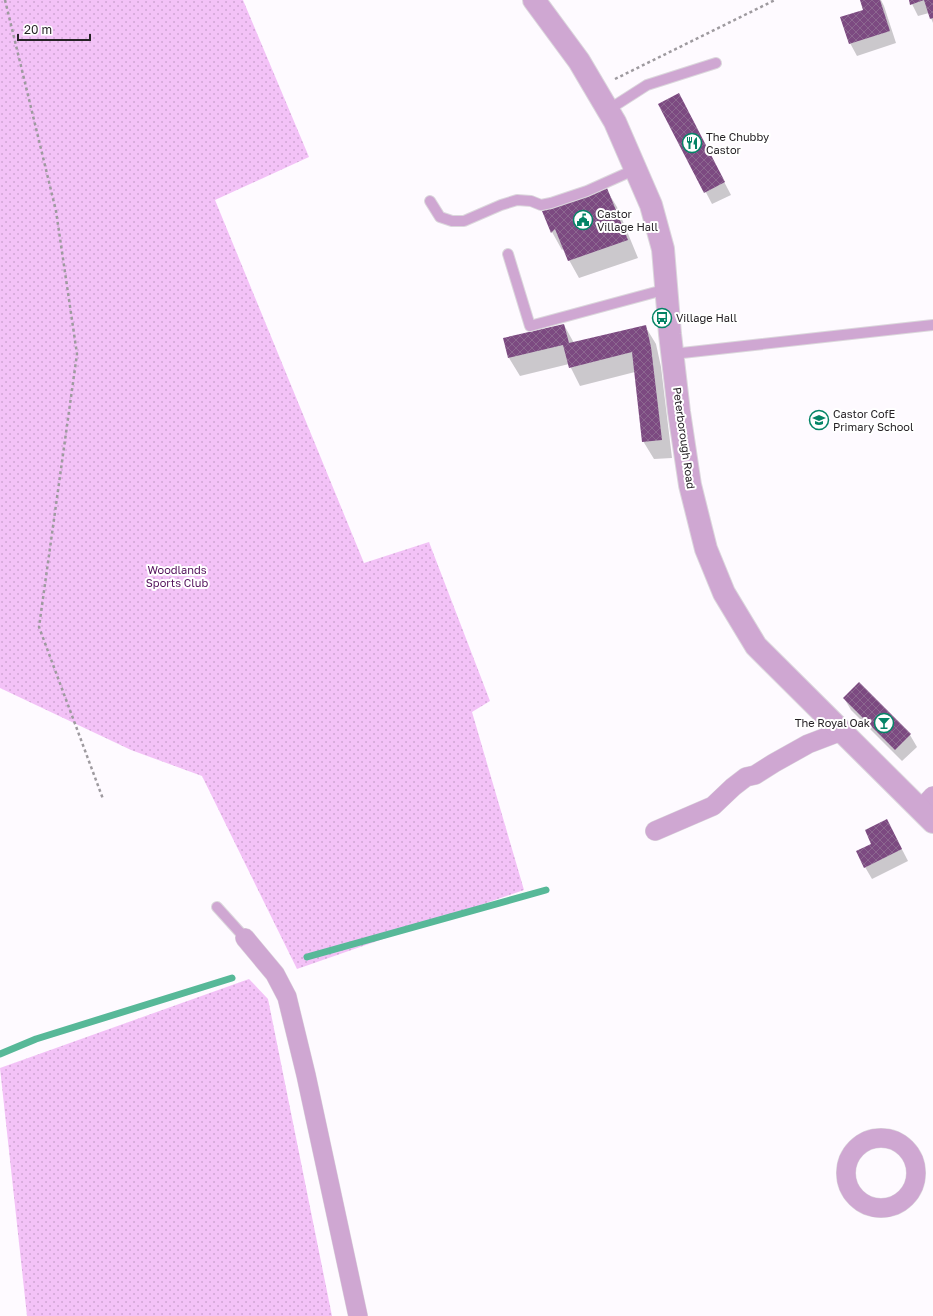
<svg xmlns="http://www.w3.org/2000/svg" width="933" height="1316" font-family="'Golos Text',sans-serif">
	<defs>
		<pattern id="park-dots" width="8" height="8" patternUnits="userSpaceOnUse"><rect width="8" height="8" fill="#f3c2f7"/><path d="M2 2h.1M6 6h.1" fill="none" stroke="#d0a6d4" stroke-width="1.8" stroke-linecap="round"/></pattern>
		<pattern id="building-cross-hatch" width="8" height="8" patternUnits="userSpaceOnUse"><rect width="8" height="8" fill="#7c4a81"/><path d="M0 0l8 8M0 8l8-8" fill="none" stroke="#8c6790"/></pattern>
	</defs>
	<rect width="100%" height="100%" fill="#fefaff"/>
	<!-- park -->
	<g fill="url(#park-dots)">
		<polygon points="0,0 243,0 309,157 215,200 364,563 429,542 490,701 472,712 524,890 297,969 202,776 131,750 0,688"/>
		<polygon points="249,979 268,999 332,1316 27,1316 0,1068"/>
	</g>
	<!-- shadow -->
	<g fill="#0003">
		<polygon points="861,0 881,0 884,6 896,43 857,56 850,43 864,11"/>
		<polygon points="910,0 933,0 933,23 929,13 918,16"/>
		<polygon points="660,104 685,107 731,195 712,204"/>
		<polygon points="606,189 617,207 638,258 579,278 569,260 564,248 562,250 552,232 544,211"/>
		<polygon points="564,325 574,343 645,326 656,344 661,367 672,458 654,459 643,441 635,372 580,386 569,364 520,376 509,358 505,339"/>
		<polygon points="844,698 910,735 917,747 902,761 851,710"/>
		<polygon points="893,832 908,861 872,879 865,867"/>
	</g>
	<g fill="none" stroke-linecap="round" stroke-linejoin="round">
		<!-- stream -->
		<g stroke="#57b898" stroke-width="7">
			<polyline points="307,957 546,890"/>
			<polyline points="0,1054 36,1039 232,978"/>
		</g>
	</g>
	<!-- building -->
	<g fill="url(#building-cross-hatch)">
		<polygon points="860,0 880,0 890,31 849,44 840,17 863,10"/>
		<polygon points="909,0 933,0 933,18 930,19 924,0 910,5"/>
		<polygon points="679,93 725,182 704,193 658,104"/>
		<polygon points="607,188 628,240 568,261 555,229 551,233 542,211"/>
		<polygon points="564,324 569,343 646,325 651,347 662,440 642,442 632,352 569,368 563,345 508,358 503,338"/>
		<polygon points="859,682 911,734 895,750 843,698"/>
		<polygon points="887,819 902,849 864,868 856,851 871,844 865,830"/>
	</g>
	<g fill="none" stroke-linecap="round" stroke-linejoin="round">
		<!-- service casing -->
		<g stroke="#dbd7dc" stroke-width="12">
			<g id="service">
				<polyline points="608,110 647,85 716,63"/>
				<polyline points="430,201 440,217 452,221 464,221 501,205 517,200 531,201 541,205 551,203 587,191 636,169"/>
				<polyline points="508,254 530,326 667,289"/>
				<polyline points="673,354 933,325"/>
				<polyline points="217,907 245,938"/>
			</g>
		</g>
		<!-- minor casing -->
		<g stroke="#dbd7dc" stroke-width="20">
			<g id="minor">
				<polyline points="921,809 933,796"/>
				<polyline points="655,831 713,806 733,787 746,777 755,775 774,763 808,744 842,731"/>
				<polyline points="245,938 275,974 287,997 306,1075 358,1316"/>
				<circle cx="881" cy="1173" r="35"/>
			</g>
		</g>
		<!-- tertiary casing -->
		<g stroke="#dbd7dc" stroke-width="24">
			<polyline id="tertiary" points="534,0 579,61 615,122 651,205 663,249 670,334 679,412 690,485 706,549 724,593 756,646 933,822"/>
		</g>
		<!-- path -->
		<g stroke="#9e9a9f" stroke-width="2.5" stroke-dasharray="3 3" stroke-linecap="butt">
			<polyline points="5,0 56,211 77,354 39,627 103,799"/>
			<polyline points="615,79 775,0"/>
		</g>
		<!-- service -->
		<use href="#service" stroke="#cfa7d2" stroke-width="10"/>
		<!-- minor -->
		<use href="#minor" stroke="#cfa7d2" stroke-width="19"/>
		<!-- tertiary -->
		<use href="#tertiary" stroke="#cfa7d2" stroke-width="22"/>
	</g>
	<!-- icons -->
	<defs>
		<g id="restaurant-ring" transform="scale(1)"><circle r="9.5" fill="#fff" stroke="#048466" stroke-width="1.5"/><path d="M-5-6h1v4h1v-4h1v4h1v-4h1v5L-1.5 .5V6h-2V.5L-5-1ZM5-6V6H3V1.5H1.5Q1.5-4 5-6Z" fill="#048466"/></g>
		<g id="civic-ring" transform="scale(1)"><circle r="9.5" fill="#fff" stroke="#048466" stroke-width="1.5"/><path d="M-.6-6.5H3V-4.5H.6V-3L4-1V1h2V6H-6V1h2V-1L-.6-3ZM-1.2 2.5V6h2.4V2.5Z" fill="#048466"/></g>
		<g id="bus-ring" transform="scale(1)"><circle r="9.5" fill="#fff" stroke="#048466" stroke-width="1.5"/><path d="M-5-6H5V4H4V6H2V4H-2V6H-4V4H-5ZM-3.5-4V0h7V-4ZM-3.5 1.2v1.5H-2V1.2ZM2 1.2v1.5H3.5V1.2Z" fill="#048466"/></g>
		<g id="school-ring" transform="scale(1)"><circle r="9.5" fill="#fff" stroke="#048466" stroke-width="1.5"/><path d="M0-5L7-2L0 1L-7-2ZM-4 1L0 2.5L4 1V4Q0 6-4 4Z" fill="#048466"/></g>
		<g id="bar-ring" transform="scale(1)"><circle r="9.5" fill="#fff" stroke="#048466" stroke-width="1.5"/><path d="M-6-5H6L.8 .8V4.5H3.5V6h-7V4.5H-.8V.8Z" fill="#048466"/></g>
	</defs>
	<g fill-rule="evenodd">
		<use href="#restaurant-ring" x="692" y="143"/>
		<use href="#civic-ring" x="583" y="220"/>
		<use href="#bus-ring" x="662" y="318"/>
		<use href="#school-ring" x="819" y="420"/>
		<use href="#bar-ring" x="884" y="723"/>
	</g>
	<g text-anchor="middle" stroke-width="4" stroke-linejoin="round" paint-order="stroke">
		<!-- poi labels -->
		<g font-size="11" fill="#262226" stroke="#fff" text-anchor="start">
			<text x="706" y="141">The Chubby<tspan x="706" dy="13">Castor</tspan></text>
			<text x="597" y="218">Castor<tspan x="597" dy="13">Village Hall</tspan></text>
			<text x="676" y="322">Village Hall</text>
			<text x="833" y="418">Castor CofE<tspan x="833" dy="13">Primary School</tspan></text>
			<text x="870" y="727" text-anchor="end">The Royal Oak</text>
		</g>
		<!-- street labels -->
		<g font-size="11" fill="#262226" stroke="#fff">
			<text transform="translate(684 438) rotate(82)" y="4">Peterborough Road</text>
		</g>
		<!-- park labels -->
		<g font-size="11" fill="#53115b" stroke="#fff">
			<text x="177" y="574">Woodlands<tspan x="177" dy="13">Sports Club</tspan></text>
		</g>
	</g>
	<!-- scale -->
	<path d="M18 34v6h72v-6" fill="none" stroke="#262226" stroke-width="2"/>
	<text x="24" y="34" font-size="12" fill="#262226" stroke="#ffffff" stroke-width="3" paint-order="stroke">20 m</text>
</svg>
